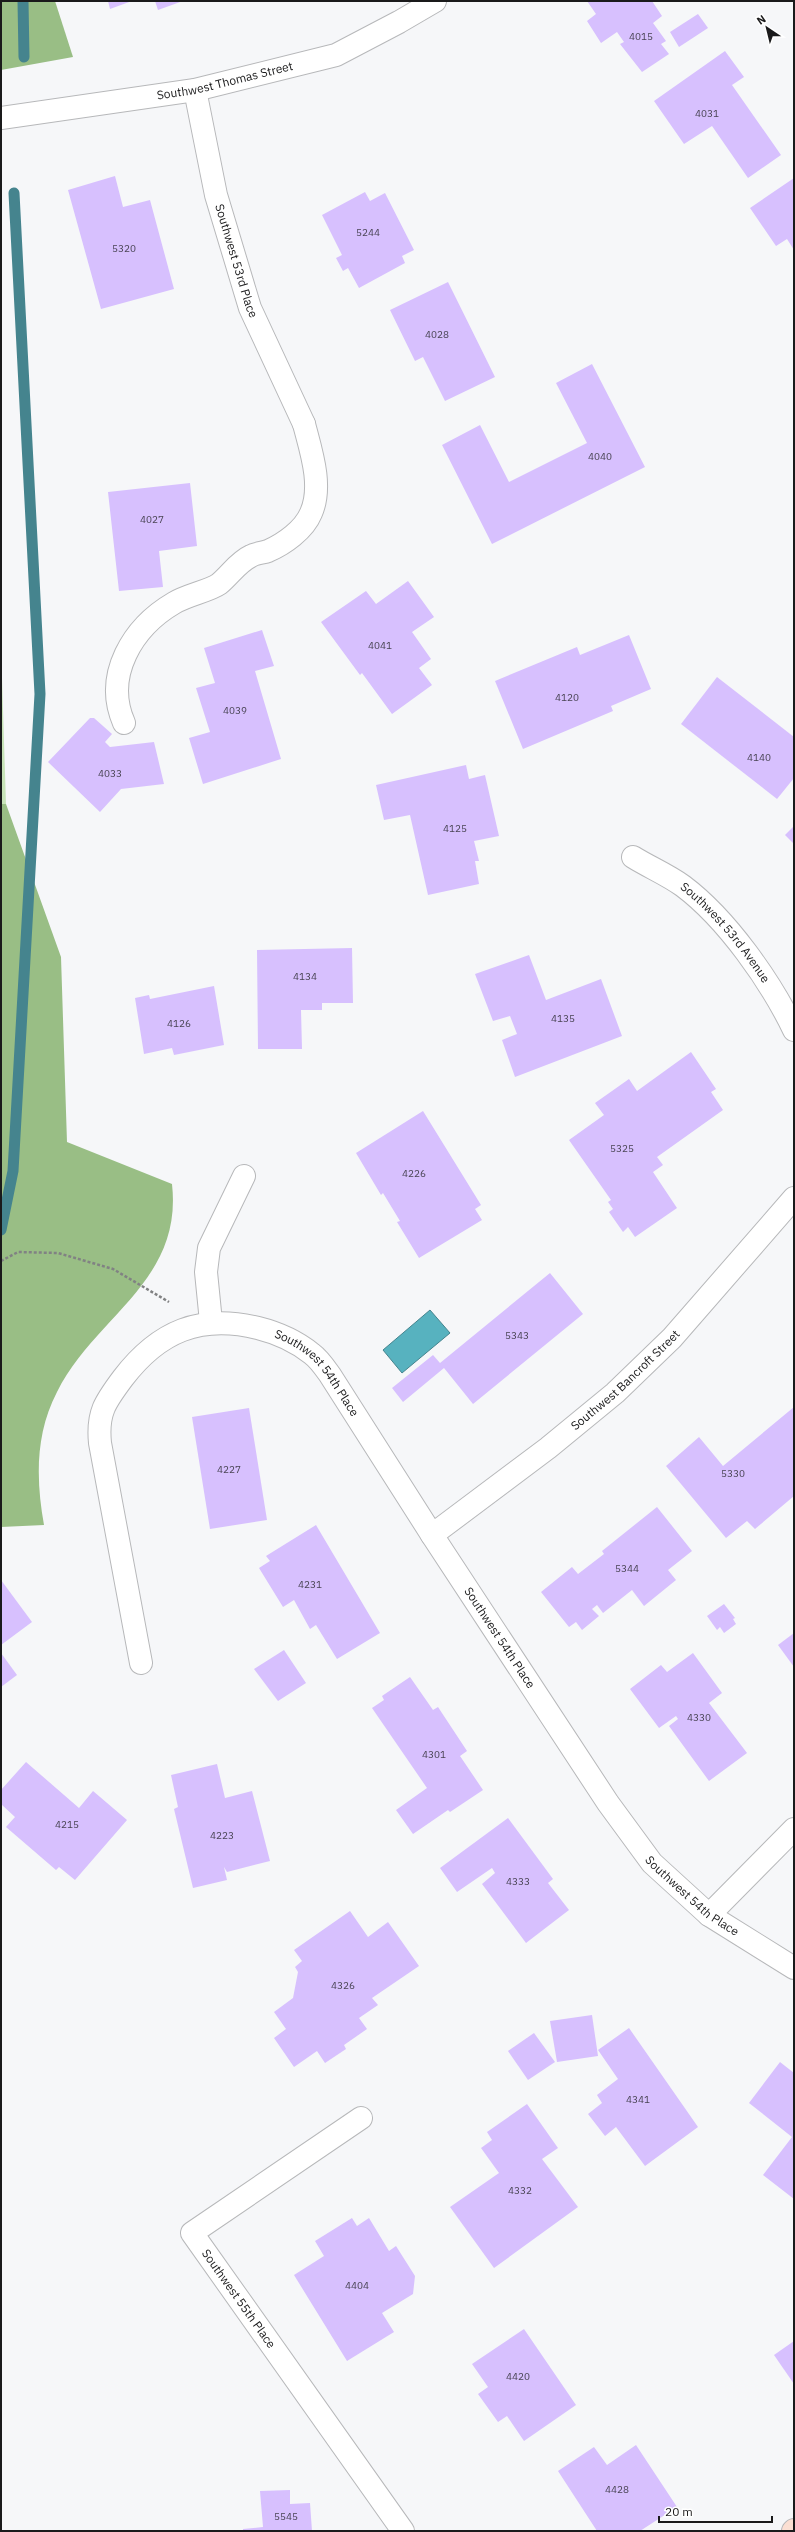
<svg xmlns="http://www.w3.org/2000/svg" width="795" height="2532" font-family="'IBM Plex Sans',sans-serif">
	<rect width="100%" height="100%" fill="#f6f7f9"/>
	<!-- green -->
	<polygon fill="#c8e4b9" points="1,646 6,804 1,804"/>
	<!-- forest -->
	<g fill="#99be85">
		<polygon points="1,1 55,1 73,57 1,70"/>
		<path d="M 1,804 L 6,804 L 61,957 L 67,1142 L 172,1184 C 183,1282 95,1316 57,1392 C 35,1434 36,1481 44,1525 L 1,1527 Z"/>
	</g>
	<!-- water -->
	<polygon fill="#57b2bf" stroke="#45848e" points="430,1310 450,1333 402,1373 383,1350"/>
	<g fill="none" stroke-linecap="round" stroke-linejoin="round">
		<!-- stream -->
		<g stroke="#45848e" stroke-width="11">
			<polyline points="23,1 24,57"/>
			<polyline points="1,1230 13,1171 40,694 14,193"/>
		</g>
	</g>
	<!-- building -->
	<g fill="#d7c0fe">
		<polygon points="108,1 132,1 110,9"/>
		<polygon points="155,1 183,1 158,10"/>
		<polygon points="587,1 652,1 662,16 653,23 666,41 661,44 669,54 642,72 620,44 624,42 617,32 601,43 587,21 596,14"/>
		<polygon points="698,14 708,28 679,47 670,32"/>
		<polygon points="725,51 744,77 732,85 781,155 748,178 712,126 684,144 654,101"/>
		<polygon points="115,176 123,207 150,200 174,289 101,309 68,190"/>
		<polygon points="794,178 794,250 787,239 776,246 750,208"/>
		<polygon points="365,192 370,201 385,193 414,250 402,256 405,263 359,288 348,268 343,271 336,258 342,255 322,215"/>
		<polygon points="448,282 495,377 445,401 423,357 415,361 390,310"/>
		<polygon points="592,364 645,467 492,544 442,445 480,425 509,482 587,443 556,383"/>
		<polygon points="190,483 197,546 159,551 163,587 119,591 108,492"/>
		<polygon points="408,581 434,617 412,632 431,659 419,668 432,685 392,714 362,673 360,675 321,622 366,591 376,604"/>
		<polygon points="262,630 274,666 255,671 281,759 203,784 189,738 210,732 196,688 215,683 204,648"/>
		<polygon points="629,635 651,689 611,706 613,711 523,749 495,681 577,647 580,655"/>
		<polygon points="717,677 794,737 794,778 777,799 681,724"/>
		<polygon points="90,718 94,718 112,734 105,742 110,747 154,742 164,784 121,789 100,812 48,762"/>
		<polygon points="466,765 469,779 485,775 499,836 474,841 479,861 475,861 479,884 428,895 410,815 384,820 376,785"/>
		<polygon points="794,826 794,844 785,835"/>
		<polygon points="352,948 353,1003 322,1003 322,1010 301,1010 302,1049 258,1049 257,950"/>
		<polygon points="529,955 546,1000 601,979 622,1036 515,1077 502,1040 517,1034 510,1016 493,1021 475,974"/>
		<polygon points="214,986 224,1045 174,1055 172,1048 144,1054 135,998 149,995 150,999"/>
		<polygon points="691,1052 716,1089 711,1092 723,1110 657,1157 663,1165 653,1172 677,1208 635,1237 628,1227 623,1232 609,1212 613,1209 608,1202 611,1200 569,1140 604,1115 595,1103 629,1079 637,1091"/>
		<polygon points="423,1111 481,1205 475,1209 482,1220 419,1258 397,1222 400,1221 383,1193 381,1195 356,1153"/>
		<polygon points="550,1273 583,1314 473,1404 444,1368 403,1402 392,1388 433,1355 440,1363"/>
		<polygon points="794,1407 794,1496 755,1529 747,1521 726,1538 666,1466 699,1437 723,1466"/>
		<polygon points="249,1408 267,1520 210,1529 192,1417"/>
		<polygon points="657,1507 692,1551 668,1570 676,1580 644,1606 632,1590 603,1613 597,1605 592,1609 599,1616 582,1630 576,1622 569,1627 541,1592 572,1567 578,1574 604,1554 602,1551"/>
		<polygon points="316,1525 380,1633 337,1659 316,1625 310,1629 294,1600 283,1607 259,1568 270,1561 266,1556"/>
		<polygon points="1,1580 32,1622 1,1645"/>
		<polygon points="724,1604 735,1618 733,1619 736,1624 724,1633 720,1627 717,1630 707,1616"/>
		<polygon points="794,1633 794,1667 778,1645"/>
		<polygon points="284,1650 306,1683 278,1701 254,1669"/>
		<polygon points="1,1653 17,1675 1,1687"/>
		<polygon points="693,1653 722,1693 709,1703 747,1753 709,1781 669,1726 678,1719 676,1716 659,1728 630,1689 661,1665 667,1672"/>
		<polygon points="410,1677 433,1710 438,1707 467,1751 460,1756 483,1790 450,1812 448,1810 413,1834 396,1810 427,1788 372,1708 384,1700 382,1696"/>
		<polygon points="26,1762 79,1808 93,1791 127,1820 75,1880 59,1867 56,1870 6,1827 15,1817 1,1804 1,1790"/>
		<polygon points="217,1764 225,1798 252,1791 270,1861 227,1872 224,1867 227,1880 193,1888 174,1809 178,1807 171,1775"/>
		<polygon points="508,1818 553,1879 548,1883 569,1910 526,1943 482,1884 495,1873 492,1868 457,1892 440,1868"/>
		<polygon points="350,1911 368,1937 388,1922 419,1966 372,1998 378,2005 359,2018 367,2029 344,2045 346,2049 325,2063 317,2051 294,2067 274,2038 286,2029 274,2012 293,1998 298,1972 295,1967 302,1961 294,1950"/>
		<polygon points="592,2015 598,2056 557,2062 550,2021"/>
		<polygon points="629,2028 698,2127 645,2166 616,2127 605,2136 588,2114 602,2103 597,2095 618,2079 598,2050"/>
		<polygon points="534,2033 555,2062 528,2080 508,2051"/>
		<polygon points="780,2062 794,2073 794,2199 763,2175 792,2137 749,2103"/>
		<polygon points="527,2104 558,2148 542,2159 578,2207 494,2268 450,2207 499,2173 481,2148 492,2140 487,2132"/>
		<polygon points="352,2218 357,2226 369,2218 389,2251 396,2246 415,2276 413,2294 382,2313 394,2332 347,2361 294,2275 324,2256 315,2241"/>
		<polygon points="524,2329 576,2405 524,2441 507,2416 498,2422 478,2394 488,2387 472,2364"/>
		<polygon points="794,2341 794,2384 774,2355"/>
		<polygon points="636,2445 677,2507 640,2531 597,2531 558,2471 594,2447 607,2465"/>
		<polygon points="290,2490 290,2504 310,2503 312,2531 243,2531 243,2529 263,2527 260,2491"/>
	</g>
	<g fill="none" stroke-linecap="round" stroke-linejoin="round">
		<!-- lane casing -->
		<g stroke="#b7b8ba" stroke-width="24">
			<path id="lane" d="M 124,723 C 103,675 133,627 174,603 C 187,595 209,591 219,584 C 230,575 238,562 251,556 C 256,553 263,553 268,551 C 284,544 304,530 311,513 C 323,486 311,451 304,424"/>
		</g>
		<!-- street casing -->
		<g stroke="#b7b8ba" stroke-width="24">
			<g id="street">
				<path id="s1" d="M 195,90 L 216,195 L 250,308 L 304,424"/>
				<path id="s2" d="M 1,118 L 195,90 L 336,55 L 399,22 L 435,1"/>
				<path id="s3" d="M 633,857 C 649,867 668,875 683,886 C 727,919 771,982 794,1030"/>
				<polyline points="211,1322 206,1272 209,1248 244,1176"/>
				<path id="s4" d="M 432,1535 L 548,1448 L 615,1393 L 672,1338 L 794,1198"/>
				<path id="s5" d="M 141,1663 L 100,1443 C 97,1413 105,1402 123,1378 C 159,1331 200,1314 258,1328 C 278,1333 296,1341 312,1354 C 319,1359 325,1368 330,1375 L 432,1535 L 608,1803 L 652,1863 L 709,1915 L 794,1968"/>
				<polyline points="709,1915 794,1829"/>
				<path id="s6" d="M 361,2118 L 192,2233 L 403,2531"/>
			</g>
		</g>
		<!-- secondary casing -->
		<g stroke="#b7b8ba" stroke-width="24">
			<polyline id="secondary" points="793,2531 794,2530"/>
		</g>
		<!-- path -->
		<polyline stroke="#818283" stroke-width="2.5" stroke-dasharray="3 2" stroke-linecap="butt" points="1,1261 18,1252 58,1253 113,1269 169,1302"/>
		<!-- lane -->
		<use href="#lane" stroke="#fff" stroke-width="22"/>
		<!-- street -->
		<use href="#street" stroke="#fff" stroke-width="22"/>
		<!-- secondary -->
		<use href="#secondary" stroke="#fbdfd3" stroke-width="22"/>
	</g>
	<g text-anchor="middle" stroke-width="3" stroke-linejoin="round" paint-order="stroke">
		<!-- number labels -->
		<g font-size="10" fill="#494454">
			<text x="641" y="40">4015</text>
			<text x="707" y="117">4031</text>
			<text x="368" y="236">5244</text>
			<text x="124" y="252">5320</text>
			<text x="437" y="338">4028</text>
			<text x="600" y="460">4040</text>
			<text x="152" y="523">4027</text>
			<text x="380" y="649">4041</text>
			<text x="567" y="701">4120</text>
			<text x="235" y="714">4039</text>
			<text x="759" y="761">4140</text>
			<text x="110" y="777">4033</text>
			<text x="455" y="832">4125</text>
			<text x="305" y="980">4134</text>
			<text x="563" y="1022">4135</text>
			<text x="179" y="1027">4126</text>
			<text x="622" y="1152">5325</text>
			<text x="414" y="1177">4226</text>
			<text x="517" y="1339">5343</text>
			<text x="229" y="1473">4227</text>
			<text x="733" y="1477">5330</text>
			<text x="627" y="1572">5344</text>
			<text x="310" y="1588">4231</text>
			<text x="699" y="1721">4330</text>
			<text x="434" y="1758">4301</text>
			<text x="67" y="1828">4215</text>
			<text x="222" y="1839">4223</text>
			<text x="518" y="1885">4333</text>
			<text x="343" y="1989">4326</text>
			<text x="638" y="2103">4341</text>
			<text x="520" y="2194">4332</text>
			<text x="357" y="2289">4404</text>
			<text x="518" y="2380">4420</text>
			<text x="617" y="2493">4428</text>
			<text x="286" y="2520">5545</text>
		</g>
		<!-- street labels -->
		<g font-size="12" fill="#1a1a1b" stroke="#fff">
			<text dy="4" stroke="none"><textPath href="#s2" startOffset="227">Southwest Thomas Street</textPath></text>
			<text dy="4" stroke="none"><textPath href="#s1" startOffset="176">Southwest 53rd Place</textPath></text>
			<text dy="4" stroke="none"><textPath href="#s3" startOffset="121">Southwest 53rd Avenue</textPath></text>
			<text dy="4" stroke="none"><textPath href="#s5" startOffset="526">Southwest 54th Place</textPath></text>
			<text dy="4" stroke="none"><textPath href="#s4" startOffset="248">Southwest Bancroft Street</textPath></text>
			<text dy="4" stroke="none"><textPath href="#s5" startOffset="850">Southwest 54th Place</textPath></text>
			<text dy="4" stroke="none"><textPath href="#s5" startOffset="1174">Southwest 54th Place</textPath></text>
			<text dy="4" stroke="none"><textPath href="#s6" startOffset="285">Southwest 55th Place</textPath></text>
		</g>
	</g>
	<!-- border -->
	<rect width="795" height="2532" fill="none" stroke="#1a1a1b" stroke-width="4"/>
	<!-- north arrow -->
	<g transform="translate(767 28) rotate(325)" stroke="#ffffff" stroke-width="3" paint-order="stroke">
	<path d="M0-3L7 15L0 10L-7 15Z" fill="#1a1a1b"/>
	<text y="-6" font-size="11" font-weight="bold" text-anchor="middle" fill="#1a1a1b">N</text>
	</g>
	<!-- scale -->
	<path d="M659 2516v6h113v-6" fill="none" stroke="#1a1a1b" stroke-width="2"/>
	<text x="665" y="2516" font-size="12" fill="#1a1a1b" stroke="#ffffff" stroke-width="3" paint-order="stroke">20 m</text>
</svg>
